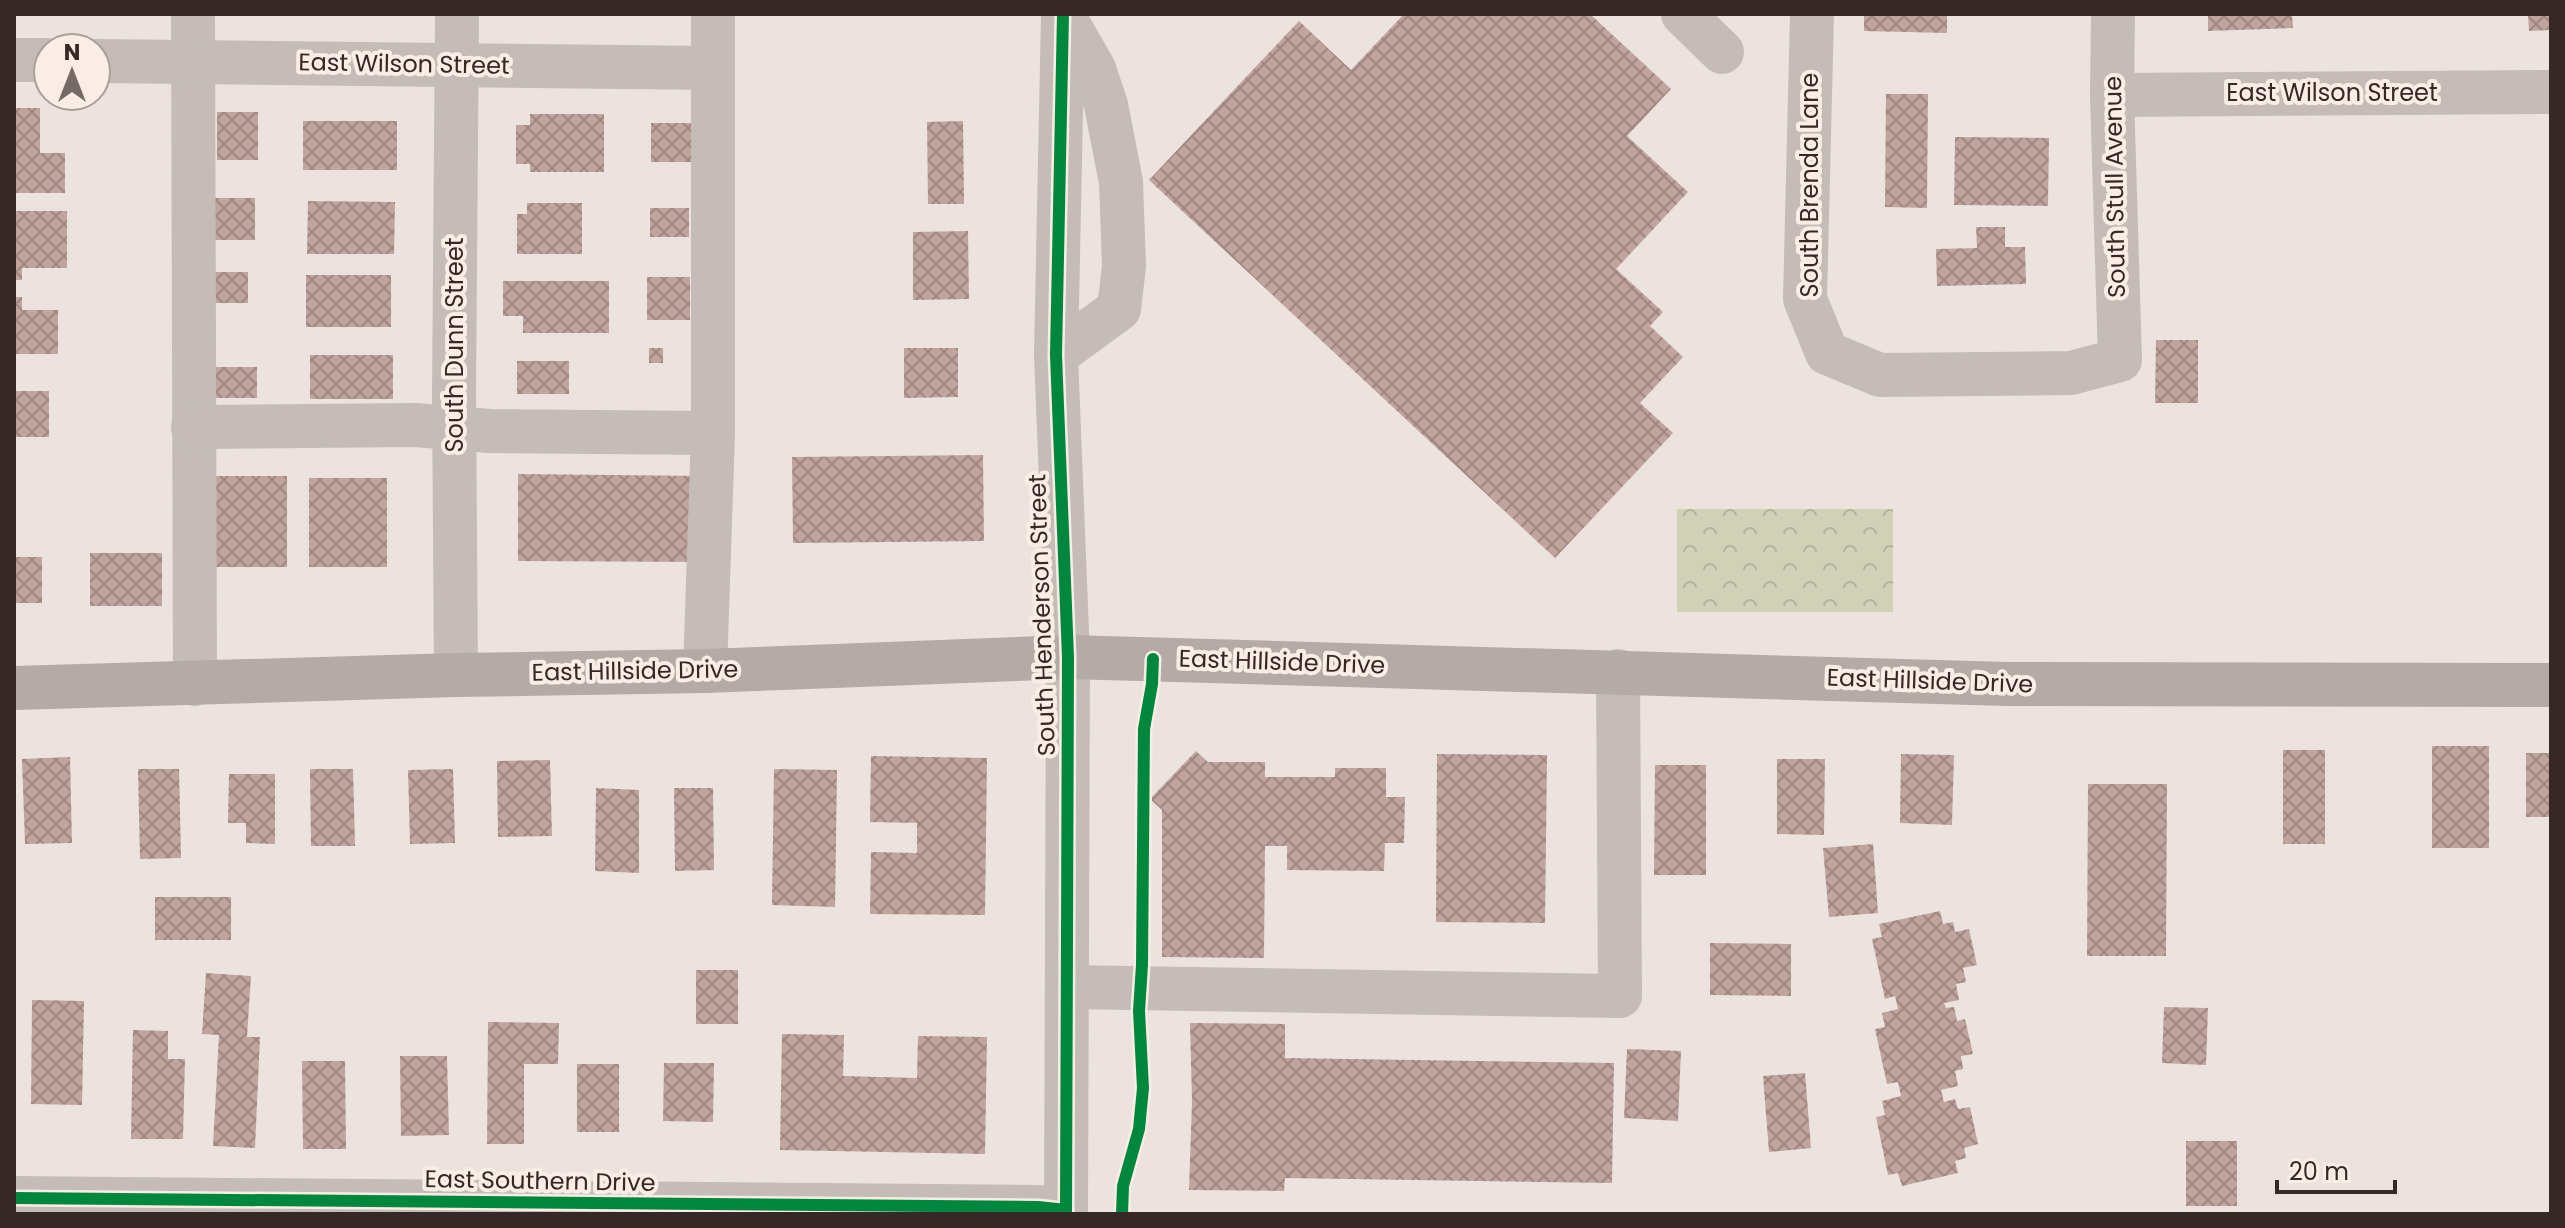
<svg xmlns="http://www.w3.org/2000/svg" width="2565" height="1228" font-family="Poppins,sans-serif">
	<defs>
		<pattern id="park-crowns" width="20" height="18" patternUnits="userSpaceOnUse" patternTransform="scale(2)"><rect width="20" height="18" fill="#d1d1b7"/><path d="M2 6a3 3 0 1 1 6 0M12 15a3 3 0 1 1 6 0" fill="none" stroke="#b4b39d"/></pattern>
		<pattern id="building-cross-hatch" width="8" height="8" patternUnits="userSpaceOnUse" patternTransform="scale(2)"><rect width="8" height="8" fill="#c2a49f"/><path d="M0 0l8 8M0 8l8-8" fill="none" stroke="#9e8681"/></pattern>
	</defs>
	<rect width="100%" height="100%" fill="#ede3de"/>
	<!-- park -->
	<rect fill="url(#park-crowns)" x="1677" y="509" width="216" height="103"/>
	<!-- building -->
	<g fill="url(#building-cross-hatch)">
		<polygon points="1404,14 1590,14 1671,89 1627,136 1688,192 1616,269 1663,312 1650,326 1683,357 1640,403 1673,433 1555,558 1149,180 1299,21 1351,70"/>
		<polygon points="1864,14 1947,14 1947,33 1864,31"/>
		<polygon points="2208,14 2292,14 2293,28 2208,31"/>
		<polygon points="2528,14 2551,14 2551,30 2529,31"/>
		<polygon points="1886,94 1928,94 1927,208 1885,207"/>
		<polygon points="14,108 40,108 40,153 65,153 65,193 14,193"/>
		<rect x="217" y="112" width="41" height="48"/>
		<polygon points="530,114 604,114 604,172 530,172 530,164 516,164 516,125 530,125"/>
		<rect x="303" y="121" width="94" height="49"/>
		<polygon points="963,121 964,204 928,204 927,122"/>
		<rect x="651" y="123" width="44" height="39"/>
		<polygon points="1955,137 2049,138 2048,206 1954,205"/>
		<rect x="212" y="198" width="43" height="42"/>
		<polygon points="308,201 395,202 394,254 307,254"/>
		<polygon points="527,203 582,203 582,254 517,254 517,214 527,214"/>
		<rect x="650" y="208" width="39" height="29"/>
		<polygon points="14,211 67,211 67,268 22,268 22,280 14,280"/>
		<polygon points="1976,227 2005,227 2005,247 2025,247 2026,284 1937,286 1936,249 1977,248"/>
		<polygon points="968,231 969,299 913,300 913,232"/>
		<rect x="211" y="272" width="37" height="31"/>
		<rect x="306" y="275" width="85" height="52"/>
		<rect x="647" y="277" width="43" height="43"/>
		<polygon points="503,281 609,281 609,333 523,333 523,316 503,316"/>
		<polygon points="14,297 22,297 22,310 58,310 58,354 14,354"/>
		<polygon points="2156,340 2198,340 2198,403 2155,403"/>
		<rect x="649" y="348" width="14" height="15"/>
		<polygon points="904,348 958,348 958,397 904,398"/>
		<rect x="310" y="355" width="83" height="44"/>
		<rect x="517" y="361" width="52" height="33"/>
		<rect x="214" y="367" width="43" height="31"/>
		<rect x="14" y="391" width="35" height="46"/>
		<polygon points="983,455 984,541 793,543 792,457"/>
		<polygon points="518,474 705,476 704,562 518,561"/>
		<rect x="206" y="476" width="81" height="91"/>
		<rect x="309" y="478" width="78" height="89"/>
		<rect x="90" y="553" width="72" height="53"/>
		<rect x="14" y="557" width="28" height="46"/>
		<rect x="2432" y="746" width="57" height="102"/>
		<rect x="2283" y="750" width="42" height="94"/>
		<polygon points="1196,751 1208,762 1265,762 1265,777 1335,777 1335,768 1386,768 1386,797 1405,797 1404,843 1385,843 1384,871 1287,870 1287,846 1265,846 1264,958 1162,957 1162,810 1150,799"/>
		<rect x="2526" y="753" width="25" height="64"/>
		<polygon points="1437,754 1547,755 1545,923 1436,922"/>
		<polygon points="1901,754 1954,755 1952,825 1900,823"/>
		<polygon points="871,756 987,758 985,915 870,914 871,852 917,853 917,823 870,822"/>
		<polygon points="70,757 72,843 25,844 22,759"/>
		<polygon points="1777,759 1825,759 1824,835 1777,834"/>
		<polygon points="550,760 552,836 498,837 497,761"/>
		<polygon points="1655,765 1706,765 1706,875 1654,875"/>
		<polygon points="138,769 179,769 181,858 140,859"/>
		<polygon points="310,769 353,769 355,846 311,846"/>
		<polygon points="453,769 455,843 410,844 408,770"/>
		<polygon points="774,769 837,770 835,907 772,905"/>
		<polygon points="229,774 275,774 275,844 246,843 246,823 228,823"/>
		<polygon points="2088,784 2167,784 2166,956 2087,956"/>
		<polygon points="596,788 639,790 639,873 595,871"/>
		<polygon points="674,788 713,788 714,870 675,871"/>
		<polygon points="1873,844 1878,913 1829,917 1823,848"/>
		<rect x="155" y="897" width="76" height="43"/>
		<polygon points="1940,911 1943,924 1953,922 1955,932 1969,929 1977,965 1963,968 1966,982 1956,984 1959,1000 1944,1003 1946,1008 1954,1007 1957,1021 1965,1019 1973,1054 1961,1056 1963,1069 1955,1071 1958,1086 1941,1090 1944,1102 1955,1099 1958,1109 1970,1107 1978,1144 1964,1148 1966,1158 1955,1161 1958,1173 1902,1186 1898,1173 1888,1175 1876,1117 1885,1115 1882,1101 1901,1096 1898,1082 1887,1084 1875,1029 1885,1027 1882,1013 1898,1009 1895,996 1885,999 1872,939 1882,937 1879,924"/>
		<polygon points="1710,943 1791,944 1791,996 1710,995"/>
		<rect x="696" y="970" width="42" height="54"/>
		<polygon points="206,973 251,976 247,1037 260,1037 255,1148 213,1146 219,1035 202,1034"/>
		<polygon points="32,1000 84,1001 82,1105 31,1104"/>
		<polygon points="2164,1007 2208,1008 2206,1065 2162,1063"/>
		<polygon points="488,1022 559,1023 558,1064 524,1064 524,1144 487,1144"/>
		<polygon points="1190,1023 1285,1024 1285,1058 1614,1063 1612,1183 1285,1178 1284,1191 1189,1190 1192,1101"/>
		<polygon points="133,1030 168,1031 168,1059 185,1059 183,1139 131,1139"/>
		<polygon points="782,1034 844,1035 843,1076 917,1078 918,1036 987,1037 985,1154 780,1150"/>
		<polygon points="1627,1049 1681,1051 1678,1121 1624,1118"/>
		<polygon points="400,1056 447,1056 449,1135 401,1136"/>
		<polygon points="302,1061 345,1061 346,1149 303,1149"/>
		<polygon points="664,1063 714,1063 713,1122 663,1121"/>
		<rect x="577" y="1064" width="42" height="68"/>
		<polygon points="1805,1073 1811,1148 1769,1152 1763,1076"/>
		<rect x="2186" y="1141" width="51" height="65"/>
	</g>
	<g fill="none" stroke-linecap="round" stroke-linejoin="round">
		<!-- minor -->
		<g stroke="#c5bcb7" stroke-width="44">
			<polyline points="193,14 195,684"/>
			<polyline points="1063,14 1056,355 1068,657 1066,1214"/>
			<polyline points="1683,14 1722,52"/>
			<polyline points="1812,14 1805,299 1827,353 1880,375 2071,373 2120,360 2112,95 2113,14"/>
			<polyline points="14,60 48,60"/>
			<polyline points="96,61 713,68"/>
			<polyline points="2112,95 2551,92"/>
			<polyline points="1056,355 1119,309 1124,266 1121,182 1106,105 1094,69 1063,15"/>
			<polyline points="193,427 415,425 490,431 713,433"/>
			<polyline points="705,671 713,433 713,14"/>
			<polyline points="456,675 454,395 457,14"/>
			<polyline points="1068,987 1620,996 1618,671"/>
			<polyline points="14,1198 1038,1207 1066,1210"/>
		</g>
		<!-- major -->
		<polyline stroke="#b4aaa6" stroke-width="44" points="14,688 456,675 705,671 1068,657 2008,684 2551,685"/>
		<!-- cycleway casing -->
		<g stroke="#faede5" stroke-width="17">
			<g id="cycleway">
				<polyline points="1063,14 1056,355 1068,657 1066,1214"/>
				<polyline points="14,1198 1038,1207 1066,1210"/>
				<polyline points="1122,1214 1123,1186 1139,1129 1143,1088 1139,1011 1142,965 1144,729 1152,684 1153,659"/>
			</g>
		</g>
		<!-- cycleway -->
		<use href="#cycleway" stroke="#00873e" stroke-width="12"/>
	</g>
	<g text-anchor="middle" stroke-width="8" stroke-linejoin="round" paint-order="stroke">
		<!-- street labels -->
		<g font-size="24" fill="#362826" stroke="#faede5">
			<text transform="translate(404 64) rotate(1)" y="8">East Wilson Street</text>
			<text x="2332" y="101">East Wilson Street</text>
			<text transform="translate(1810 185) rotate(-90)" y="8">South Brenda Lane</text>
			<text transform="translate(2115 187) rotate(-91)" y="8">South Stull Avenue</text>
			<text transform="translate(455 345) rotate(-90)" y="8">South Dunn Street</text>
			<text transform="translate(1042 615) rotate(-92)" y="8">South Henderson Street</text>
			<text transform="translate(1282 662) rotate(2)" y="8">East Hillside Drive</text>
			<text transform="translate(635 671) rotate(-1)" y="8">East Hillside Drive</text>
			<text transform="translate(1930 681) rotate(2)" y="8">East Hillside Drive</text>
			<text transform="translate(540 1181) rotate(1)" y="8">East Southern Drive</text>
		</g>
	</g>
	<!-- border -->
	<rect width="2565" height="1228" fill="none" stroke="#362826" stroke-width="32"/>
	<!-- north arrow -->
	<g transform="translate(72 72)"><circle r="38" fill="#faede5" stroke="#ac9e99" stroke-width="2"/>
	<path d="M0-6L14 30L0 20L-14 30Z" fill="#766966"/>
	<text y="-12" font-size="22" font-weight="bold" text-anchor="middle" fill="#362826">N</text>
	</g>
	<!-- scale -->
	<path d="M2277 1180v12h118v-12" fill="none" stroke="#362826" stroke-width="4"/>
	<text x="2289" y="1180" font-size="24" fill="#362826" stroke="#faede5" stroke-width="6" paint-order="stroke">20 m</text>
</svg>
